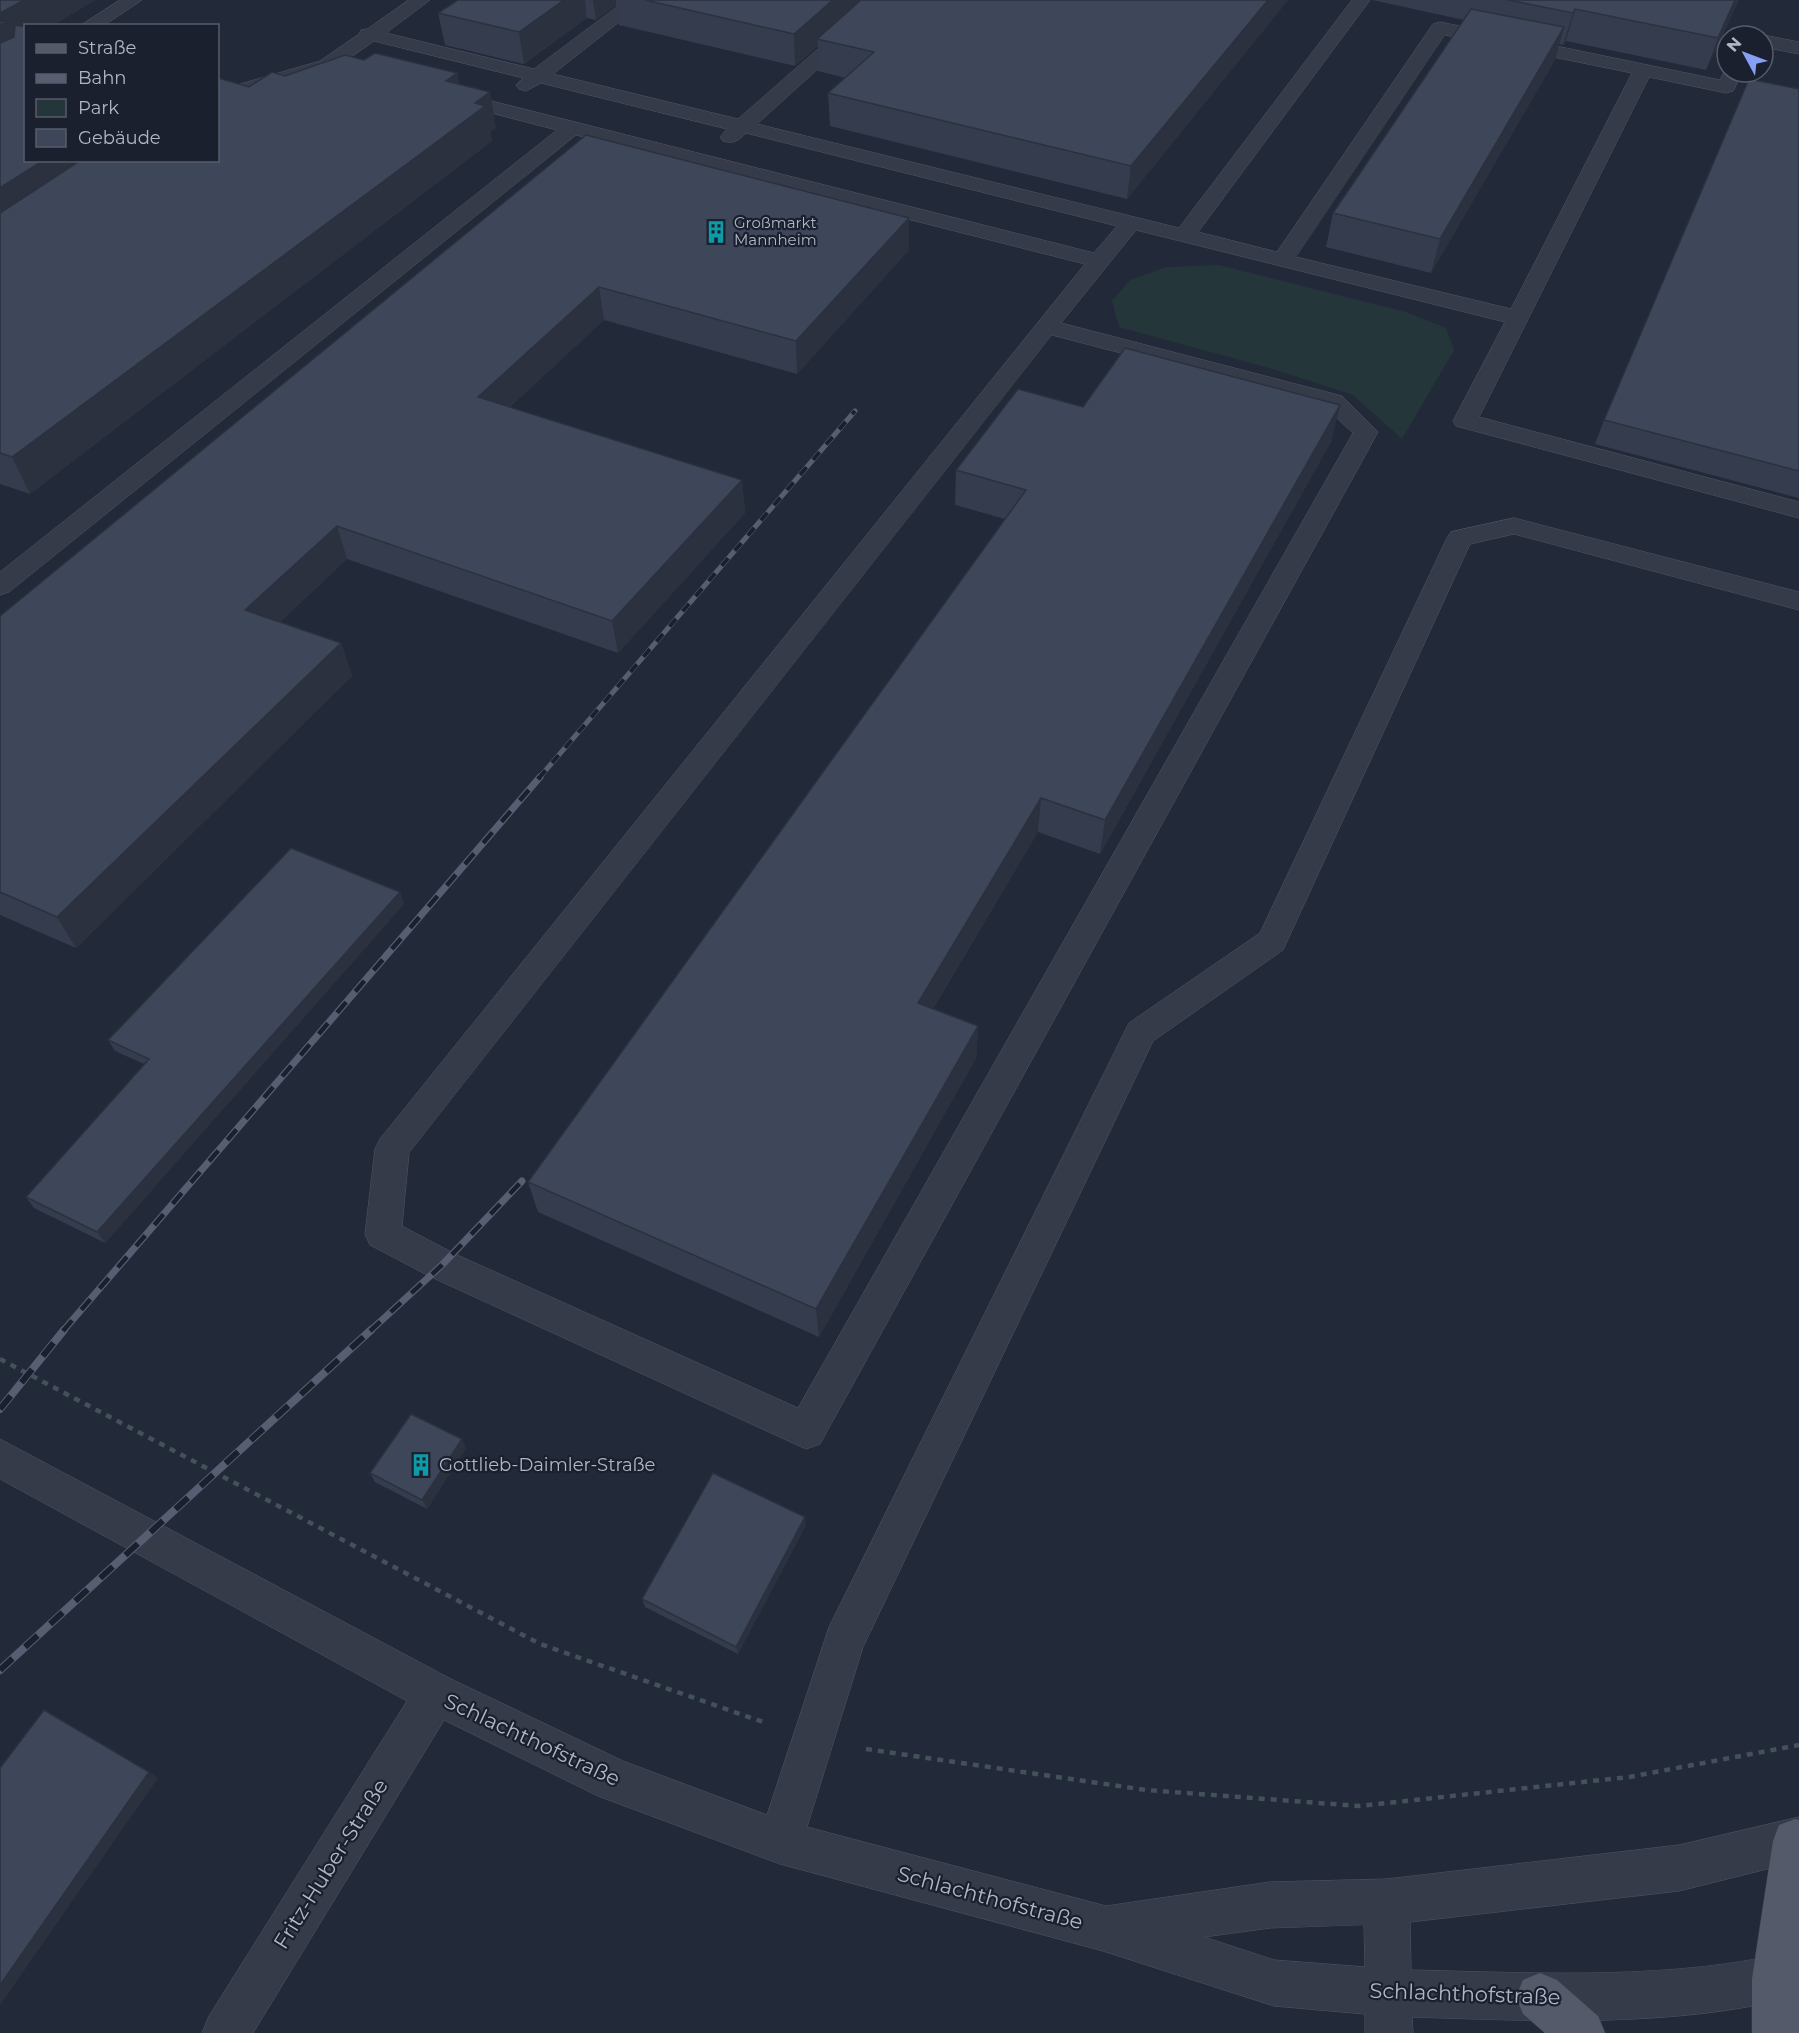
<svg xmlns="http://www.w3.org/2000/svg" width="1799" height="2033" font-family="Montserrat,sans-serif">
	<rect width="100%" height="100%" fill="#222939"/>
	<!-- green -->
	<polygon fill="#25363b" points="1219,265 1406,312 1446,328 1454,350 1402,439 1353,395 1273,369 1119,327 1112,301 1130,280 1167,267"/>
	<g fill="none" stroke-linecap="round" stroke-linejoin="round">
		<!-- minor casing -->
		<g stroke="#515664" stroke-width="1">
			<g id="minor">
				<polygon points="120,0 142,0 103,26 80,26"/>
				<path d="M 409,0 L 430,0 L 386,33 L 534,69 L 626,0 L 647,0 L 553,74 L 738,119 L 874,0 L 894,0 L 757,124 L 1179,228 L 1352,0 L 1370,0 L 1198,232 L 1277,252 L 1433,24 L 1440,22 L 1720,80 L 1726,68 L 1727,72 L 1743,72 L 1733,91 L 1726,93 L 1649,77 L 1479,417 L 1799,502 L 1799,518 L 1456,426 L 1453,421 L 1505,322 L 1136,230 L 1061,323 L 1342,396 L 1378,432 L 820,1444 L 806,1449 L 429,1276 L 370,1245 L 365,1234 L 375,1149 L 380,1139 L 1085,264 L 576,135 L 9,592 L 0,595 L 0,572 L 557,130 L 441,100 L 438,96 L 441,92 L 448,90 L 1094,253 L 1117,226 L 746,133 C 738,141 734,144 723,141 L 720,137 L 727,129 L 541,83 L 526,91 L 519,89 L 516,85 L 523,78 L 374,41 L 334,69 L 251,93 L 225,111 L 218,113 L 218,98 L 237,85 L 320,61 L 359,34 L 361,30 L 367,29 ZM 1445,35 L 1632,73 L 1511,309 L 1296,257 ZM 1052,335 L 1324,406 L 1353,433 L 798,1408 L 455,1254 L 402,1226 L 409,1153 Z"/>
				<polygon points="1763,35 1799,42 1799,54 1763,47 1763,36 1760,36"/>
				<path d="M 1514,518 L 1799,592 L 1799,610 L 1514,534 L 1470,544 L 1283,950 L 1153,1041 L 863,1647 L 807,1827 L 1106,1906 L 1270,1882 L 1387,1879 L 1679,1845 L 1799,1817 L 1799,1861 L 1679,1891 L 1410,1922 L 1411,1970 C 1540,1973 1673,1981 1799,1950 L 1799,1996 C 1673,2028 1541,2021 1412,2017 L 1413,2033 L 1365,2033 L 1365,2014 L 1274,2006 L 1103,1951 L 780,1864 L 598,1796 L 444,1720 L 253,2033 L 202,2033 L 209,2016 L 407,1701 L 0,1479 L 0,1439 L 451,1679 L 623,1761 L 767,1815 L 829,1627 L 1129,1023 L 1260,933 L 1447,538 L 1451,532 ZM 1364,1925 L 1365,1967 L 1274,1960 L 1204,1937 L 1270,1928 Z"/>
			</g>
		</g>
		<!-- major casing -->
		<g stroke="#3f4453" stroke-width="1">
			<g id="major">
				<polygon points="1795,1819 1799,1820 1799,2033 1752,2033 1752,1979 1773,1841 1779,1825"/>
				<polygon points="1540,1973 1557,1980 1598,2016 1605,2033 1545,2033 1523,2014 1516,1997 1523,1980"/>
			</g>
		</g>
		<!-- path -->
		<g stroke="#425258" stroke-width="4.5" stroke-dasharray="6 6" stroke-linecap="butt">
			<polyline points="0,1359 540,1644 763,1722"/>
			<polyline points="866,1749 1146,1790 1359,1806 1629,1777 1799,1745"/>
		</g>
		<!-- minor -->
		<use href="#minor" fill="#363b4a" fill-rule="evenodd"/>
		<!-- major -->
		<use href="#major" fill="#545a6a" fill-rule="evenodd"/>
		<!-- rail-far2 casing -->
		<g stroke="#585e71" stroke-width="5">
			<polyline id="rail-far2" points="539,778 855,411"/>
		</g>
		<!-- rail-far1 casing -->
		<g stroke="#585e71" stroke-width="7">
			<g id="rail-far1">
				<polyline points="63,1331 540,777"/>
				<polyline points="370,1331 442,1265 522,1181"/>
			</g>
		</g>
		<!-- rail casing -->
		<g stroke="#585e71" stroke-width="8">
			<g id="rail">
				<polyline points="0,1409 64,1330"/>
				<polyline points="0,1670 371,1330"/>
			</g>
		</g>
		<!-- rail-far2 -->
		<use href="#rail-far2" stroke="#1b202e" stroke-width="4" stroke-dasharray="10" stroke-linecap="butt"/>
		<!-- rail-far1 -->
		<use href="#rail-far1" stroke="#1b202e" stroke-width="4.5" stroke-dasharray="14" stroke-linecap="butt"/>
		<!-- rail -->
		<use href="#rail" stroke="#1b202e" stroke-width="6" stroke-dasharray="17" stroke-linecap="butt"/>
	</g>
	<!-- wall -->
	<g fill="#353c4d">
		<polygon points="0,0 26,26 26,160 218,160 249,87 285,76 364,60 457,73 459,84 496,128 490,132 492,141 30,494 0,484"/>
		<polygon points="458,0 1288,0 1127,199 830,126 828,93 845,78 818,71 818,46 795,66 619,25 616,5 596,20 587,18 524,64 445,45 438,13"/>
		<polygon points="1372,0 1739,0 1706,70 1566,41 1563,45 1559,44 1555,60 1431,273 1326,247 1333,213 1464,20"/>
		<polygon points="1799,89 1799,498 1595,444 1604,420"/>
		<polygon points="586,135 909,250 797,374 604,320 510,407 742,480 745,513 618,653 347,559 280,622 341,643 352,676 76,948 0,915 0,616"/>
		<polygon points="1083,407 1332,440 1100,854 1038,832 933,1009 978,1026 976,1058 819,1337 538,1212 528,1182 1005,519 955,505 956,470"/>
		<polygon points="400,892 404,904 105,1243 34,1208 26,1197 144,1064 115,1051 108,1040"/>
		<polygon points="466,1448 427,1509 375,1482 370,1473"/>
		<polygon points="806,1525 738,1654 645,1607 642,1599"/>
	</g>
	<!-- shaded-wall -->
	<g fill="#2b313e">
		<polygon points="24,0 96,0 52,26 26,26 26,41 0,66 0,13"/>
		<polygon points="564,0 585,0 587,18 524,64 519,32"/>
		<polygon points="593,0 616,0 616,5 596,20"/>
		<polygon points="833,0 871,0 817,39 818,46 795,66 794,34"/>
		<polygon points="1268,0 1288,0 1127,199 1131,166"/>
		<polygon points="1735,0 1739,0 1706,70 1718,38"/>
		<polygon points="1575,9 1566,41 1563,45 1573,13"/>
		<polygon points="1564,27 1555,60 1431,273 1440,239"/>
		<polygon points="457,73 464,108 446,81"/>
		<polygon points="490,92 496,128 490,132 492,141 30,494 12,457"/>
		<polygon points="44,160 114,160 0,234 0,188"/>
		<polygon points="909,218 909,250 797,374 796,341"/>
		<polygon points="599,287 604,320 485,430 478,397"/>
		<polygon points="1340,405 1332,440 1100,854 1105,820"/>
		<polygon points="742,480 745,513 618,653 612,621"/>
		<polygon points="337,526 347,559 257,643 245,610"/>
		<polygon points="341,643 352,676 76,948 57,917"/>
		<polygon points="1041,798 1038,832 917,1035 918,1003"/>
		<polygon points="400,892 404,904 105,1243 97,1232"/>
		<polygon points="978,1026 976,1058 819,1337 816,1309"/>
		<polygon points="462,1439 466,1448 427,1509 422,1500"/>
		<polygon points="805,1517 806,1525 738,1654 736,1647"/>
		<polygon points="149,1772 158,1778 0,2005 0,1985"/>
	</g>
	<!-- building -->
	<g fill="#3e4659" stroke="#2b313e" stroke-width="1.5">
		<polygon points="0,0 24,0 0,13"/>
		<polygon points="458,0 564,0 519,32 438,13"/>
		<polygon points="645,0 833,0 794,34"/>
		<polygon points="861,0 1268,0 1131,166 828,93 874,52 817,39"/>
		<polygon points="1508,0 1735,0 1718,38 1575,9 1573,13"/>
		<polygon points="1471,9 1564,27 1440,239 1333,213"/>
		<polygon points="0,21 6,22 0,25"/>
		<polygon points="15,25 26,27 26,160 44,160 0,188 0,43 14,37"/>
		<polygon points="375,53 457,73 446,81 490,92 475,103 485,106 12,457 0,453 0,213 81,160 218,160 218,78 249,87 272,72 285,76 345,55 364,60"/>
		<polygon points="1749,79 1799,89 1799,471 1604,420"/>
		<polygon points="586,135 909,218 796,341 599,287 478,397 742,480 612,621 337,526 245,610 341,643 57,917 0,892 0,616"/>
		<polygon points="1125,348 1340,405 1105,820 1041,798 918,1003 978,1026 816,1309 528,1182 1026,490 956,470 1018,389 1083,407"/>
		<polygon points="291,848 400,892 97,1232 26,1197 149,1059 108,1040"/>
		<polygon points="411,1414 462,1439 422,1500 370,1473"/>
		<polygon points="713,1473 805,1517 736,1647 642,1599"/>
		<polygon points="44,1710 149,1772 0,1985 0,1768"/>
	</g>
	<!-- icons -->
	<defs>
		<g id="building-bare" transform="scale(1.8)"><path d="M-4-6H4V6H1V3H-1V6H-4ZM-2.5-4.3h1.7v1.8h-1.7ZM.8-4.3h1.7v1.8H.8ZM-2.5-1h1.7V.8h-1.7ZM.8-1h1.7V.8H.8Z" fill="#0f9aa8" stroke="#1b202e" stroke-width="2.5" paint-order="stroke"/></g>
	</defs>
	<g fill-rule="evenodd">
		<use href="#building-bare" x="716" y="232"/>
		<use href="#building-bare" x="421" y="1465"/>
	</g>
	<g text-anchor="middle" stroke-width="4.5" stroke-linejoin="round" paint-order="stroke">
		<!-- far-poi labels -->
		<g font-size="15" fill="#b1b6c6" stroke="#1b202e" text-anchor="start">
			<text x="734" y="228">Großmarkt<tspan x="734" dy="17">Mannheim</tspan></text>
		</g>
		<!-- poi labels -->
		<g font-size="18" fill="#b1b6c6" stroke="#1b202e" text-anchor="start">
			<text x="439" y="1471">Gottlieb-Daimler-Straße</text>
		</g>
		<!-- near-street labels -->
		<g font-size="21" fill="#b1b6c6" stroke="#1b202e">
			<text transform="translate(532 1740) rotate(25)" y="7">Schlachthofstraße</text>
			<text transform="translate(331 1864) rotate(-58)" y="7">Fritz-Huber-Straße</text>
			<text transform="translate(990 1898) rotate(15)" y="7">Schlachthofstraße</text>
			<text transform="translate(1465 1994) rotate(2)" y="7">Schlachthofstraße</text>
		</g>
	</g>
	<!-- legend -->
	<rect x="24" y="24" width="195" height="138" fill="#1b202e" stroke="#575c6b" stroke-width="1.5"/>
	<rect x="36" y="44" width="30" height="9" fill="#545a6a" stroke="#575c6b" stroke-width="1.5"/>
	<text x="78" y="54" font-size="18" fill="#b1b6c6">Straße</text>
	<rect x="36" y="74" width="30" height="9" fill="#585e71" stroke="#575c6b" stroke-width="1.5"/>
	<text x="78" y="84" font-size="18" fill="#b1b6c6">Bahn</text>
	<rect x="36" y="99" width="30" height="18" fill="#25363b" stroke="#575c6b" stroke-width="1.5"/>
	<text x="78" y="114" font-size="18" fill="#b1b6c6">Park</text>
	<rect x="36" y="129" width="30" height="18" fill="#3e4659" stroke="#575c6b" stroke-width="1.5"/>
	<text x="78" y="144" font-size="18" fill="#b1b6c6">Gebäude</text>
	<!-- north arrow -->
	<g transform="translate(1745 54) rotate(311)"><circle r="28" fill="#1b202e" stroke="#575c6b" stroke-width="1.5"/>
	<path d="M0-4.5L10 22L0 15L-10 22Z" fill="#87a0f5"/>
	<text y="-9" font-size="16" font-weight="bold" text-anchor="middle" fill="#b1b6c6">N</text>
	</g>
</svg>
